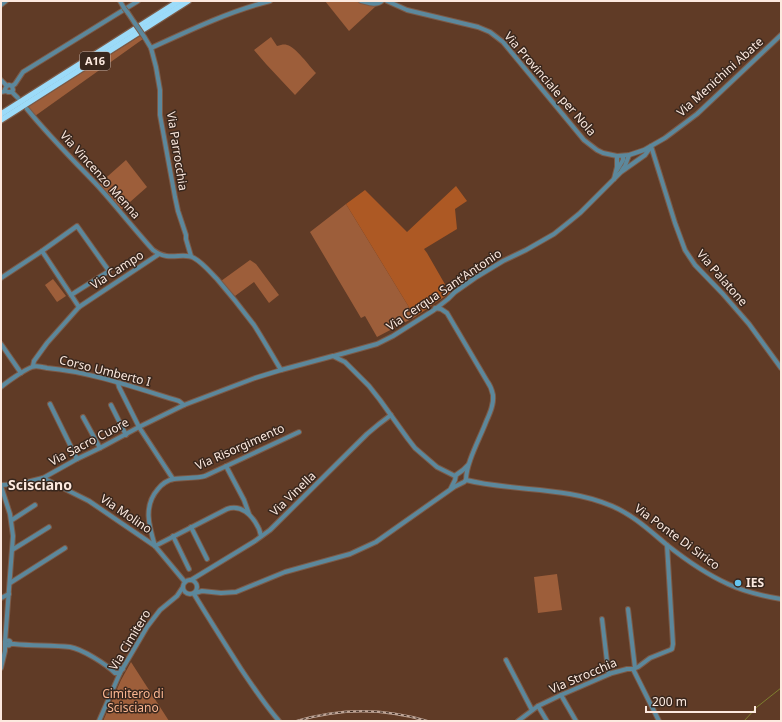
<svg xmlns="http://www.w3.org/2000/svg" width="782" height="722" font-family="'Noto Sans',sans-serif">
	<rect width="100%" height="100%" fill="#603b26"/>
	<!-- green -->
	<g fill="#9d5e3a">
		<polygon points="325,1 356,1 376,6 349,31"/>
		<polygon points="140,36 143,39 35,116 28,107"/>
		<path d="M 271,37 L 277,46 C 281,45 284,44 287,45 C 296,47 309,66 316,73 L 295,95 L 266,64 L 254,50 Z"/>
		<polygon points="126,160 147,187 121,210 99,184"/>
		<polygon points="346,204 415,317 377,337 365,316 361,318 310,232"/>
		<polygon points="250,260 256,264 279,295 269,303 254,282 235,296 221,281"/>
		<polygon points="53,279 66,296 57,302 45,285"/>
		<polygon points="557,574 562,610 538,613 534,577"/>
		<polygon points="131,662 169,721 103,721 121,680"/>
	</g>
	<!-- forest -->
	<polygon fill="#ad5924" points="456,186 467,201 455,209 457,229 424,249 427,253 450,293 415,317 346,204 365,190 407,232"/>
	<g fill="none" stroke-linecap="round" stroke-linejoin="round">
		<!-- stream -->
		<polyline stroke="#7f7f2f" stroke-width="1" points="744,721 757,707 781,688"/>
		<!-- minor casing -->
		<g stroke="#7c5a47" stroke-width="6">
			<g id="minor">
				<polyline points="120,1 124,8"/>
				<path d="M 361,1 C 369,3 376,6 382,1"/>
				<polyline points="387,1 407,10 478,27 490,32 503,42 584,140 597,150 603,153 617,156 629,155 644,150 665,138 697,114 781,35"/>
				<polyline points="1,5 6,1"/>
				<polyline points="128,13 134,22"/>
				<polyline points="145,38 151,48 156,67 160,90 160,115 175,197 178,211 186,235 186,239 191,256"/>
				<path d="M 151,48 C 188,31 230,11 270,1"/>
				<polyline points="1,80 7,86"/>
				<polyline points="12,86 15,84 23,72 138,1"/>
				<polyline points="1,92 6,91 8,92 11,92 13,90 12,86 9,85 7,86 5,89 6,91"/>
				<polyline points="12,92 18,98"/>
				<path d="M 27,109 C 49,136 73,160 97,185 C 116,206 134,229 153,250 C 170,263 182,251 194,258 C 203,263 210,272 217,279 C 230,294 242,309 254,325 C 263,339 272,355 281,370"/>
				<polyline points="651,146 675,223 685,250 695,265 723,294 749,324 781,368"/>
				<polyline points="617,170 623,160 623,156"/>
				<polyline points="622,170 625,166 629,155"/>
				<polyline points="614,179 617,167 617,156"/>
				<polyline points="42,251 79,307"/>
				<polyline points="1,278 42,251 77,226 109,271 71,295"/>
				<path d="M 435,308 L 441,309 L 447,313 L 487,381 C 490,385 492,390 493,395 C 494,404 490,413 486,422 C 480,438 466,463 466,480"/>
				<polyline points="1,344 21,373"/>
				<polyline points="334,356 377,344 393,336 434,310 448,299 455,292 475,278 503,261 526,250 554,234 569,222 580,213 621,172 645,155 650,148"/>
				<polyline points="33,366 34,361 47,343 79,307 159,254"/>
				<polyline points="118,383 119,387 139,427 173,479"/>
				<path d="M 1,387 C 7,382 24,370 32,367 C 36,365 43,367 47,368 C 92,372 136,388 179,401 L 184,405"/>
				<polyline points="50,404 77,459"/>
				<polyline points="111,405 126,435"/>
				<polyline points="83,417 100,448"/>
				<polyline points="226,466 244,500 249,514"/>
				<polyline points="43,478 89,501 155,546 185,582"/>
				<path d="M 466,480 C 514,492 566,486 612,506 C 633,515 649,530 667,545 C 686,560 706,574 728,584 C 745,592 763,596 781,599"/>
				<polyline points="1,485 19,484 43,478 77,459 100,448 139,427 184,405 255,378 281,370 333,356 345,362 369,386 380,400 408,439 415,448 437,467 455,476"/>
				<polyline points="1,486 10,514 13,536 5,642"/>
				<polyline points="451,488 455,480 456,475 463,470 468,465"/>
				<polyline points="12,520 35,505"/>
				<polyline points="191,527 207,559"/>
				<polyline points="173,536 189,569"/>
				<path d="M 155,546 C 149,526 143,506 158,489 C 162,484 168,480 174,479 C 184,477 195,479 205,476 L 299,432"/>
				<path d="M 155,546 L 227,509 C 241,504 252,515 258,527 C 260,530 260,533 261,536"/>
				<polyline points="12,550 49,527"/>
				<circle cx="190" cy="587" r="7"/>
				<polyline points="191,580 255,541 270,530 367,434 379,424 391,415"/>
				<polyline points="10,583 65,548"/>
				<polyline points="195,593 202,591 221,593 236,592 285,572 350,554 376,542 454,487 464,482 466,480"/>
				<path d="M 194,594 C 209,619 225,644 241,669 C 253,687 265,705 279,721"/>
				<polyline points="1,598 9,594"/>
				<polyline points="628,609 635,668"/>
				<polyline points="602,619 608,670 609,674"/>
				<circle cx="8" cy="643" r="2.5"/>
				<path d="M 9,644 L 14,644 C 33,646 51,645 70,647 C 82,649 106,664 115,673 L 120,673"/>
				<polyline points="506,660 532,710"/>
				<polyline points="110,667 123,669"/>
				<polyline points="1,668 5,651 5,643"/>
				<polyline points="633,669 659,721"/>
				<polyline points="561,695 576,721"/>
				<polyline points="538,706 547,721"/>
				<polyline points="99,721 120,673 147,627 160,610 177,596 183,587"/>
				<polyline points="518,721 538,706 561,695 612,673 627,669 633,669 638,667 650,658 670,650 672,649 673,644 667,545"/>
			</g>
		</g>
		<!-- highway casing -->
		<g stroke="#7c5a47" stroke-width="8">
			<g id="highway">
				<polyline points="1,114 179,1"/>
				<polyline points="1,120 188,1"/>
			</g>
		</g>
		<!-- minor -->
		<use href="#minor" stroke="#5c889c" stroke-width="4"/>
		<!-- highway -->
		<use href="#highway" stroke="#9cdbf9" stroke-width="5.5"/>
		<!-- rail casing -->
		<g stroke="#bea496" stroke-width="2.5">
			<path id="rail" d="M 297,721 C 340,708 384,708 427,721"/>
		</g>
		<!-- rail -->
		<use href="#rail" stroke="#39271d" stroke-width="1" stroke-dasharray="3" stroke-linecap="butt"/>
		<!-- minor-bridge casing -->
		<g stroke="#7c5a47" stroke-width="6" stroke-linecap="butt">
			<g id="minor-bridge">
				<polyline points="124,8 128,13"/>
				<polyline points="134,22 145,38"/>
			</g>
		</g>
		<!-- minor-bridge -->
		<use href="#minor-bridge" stroke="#5c889c" stroke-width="4"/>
	</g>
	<!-- markers -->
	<circle fill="#65c5ef" stroke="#39271d" stroke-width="1.5" cx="738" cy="583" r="4"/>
	<g text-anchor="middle" stroke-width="3" stroke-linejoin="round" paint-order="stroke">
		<!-- shield labels -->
		<rect fill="#39271d" stroke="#c2afa5" stroke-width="1" x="80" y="52" width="30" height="18" rx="3"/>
		<g font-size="11" font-weight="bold" fill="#fce9df">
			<text x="95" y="65">A16</text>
		</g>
		<!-- street labels -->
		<g font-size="12" fill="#fce9df" stroke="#39271d">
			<text transform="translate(720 77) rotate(-42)" y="4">Via Menichini Abate</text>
			<text transform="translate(550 84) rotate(49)" y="4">Via Provinciale per Nola</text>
			<text transform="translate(177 151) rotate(81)" y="4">Via Parrocchia</text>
			<text transform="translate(100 175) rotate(48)" y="4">Via Vincenzo Menna</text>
			<text transform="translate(117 270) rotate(-33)" y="4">Via Campo</text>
			<text transform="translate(722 278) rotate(49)" y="4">Via Palatone</text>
			<text transform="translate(444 290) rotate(-34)" y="4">Via Cerqua Sant'Antonio</text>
			<text transform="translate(105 371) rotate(14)" y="4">Corso Umberto I</text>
			<text transform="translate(89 442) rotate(-28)" y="4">Via Sacro Cuore</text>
			<text transform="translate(240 447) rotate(-24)" y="4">Via Risorgimento</text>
			<text transform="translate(293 494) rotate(-44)" y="4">Via Vinella</text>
			<text transform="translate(126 514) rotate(34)" y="4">Via Molino</text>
			<text transform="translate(677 537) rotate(36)" y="4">Via Ponte Di Sirico</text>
			<text transform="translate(130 640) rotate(-59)" y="4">Via Cimitero</text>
			<text transform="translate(583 676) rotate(-23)" y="4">Via Strocchia</text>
		</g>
		<!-- poi labels -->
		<g font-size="12" font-weight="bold" fill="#fce9df" stroke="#39271d" text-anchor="start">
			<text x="746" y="587">IES</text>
		</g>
		<!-- park labels -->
		<g font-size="12" fill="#fab590" stroke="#39271d">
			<text x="133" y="698">Cimitero di<tspan x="133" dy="14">Scisciano</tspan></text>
		</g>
		<!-- quarter labels -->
		<g font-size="14" font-weight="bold" fill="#fce9df" stroke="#39271d">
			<text x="40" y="490">Scisciano</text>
		</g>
	</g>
	<!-- border -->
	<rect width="782" height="722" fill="none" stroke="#fce9df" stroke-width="4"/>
	<!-- scale -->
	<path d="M646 706v6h109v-6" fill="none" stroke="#fce9df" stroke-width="2"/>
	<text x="652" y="706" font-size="12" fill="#fce9df" stroke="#39271d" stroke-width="3" paint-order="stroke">200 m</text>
</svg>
